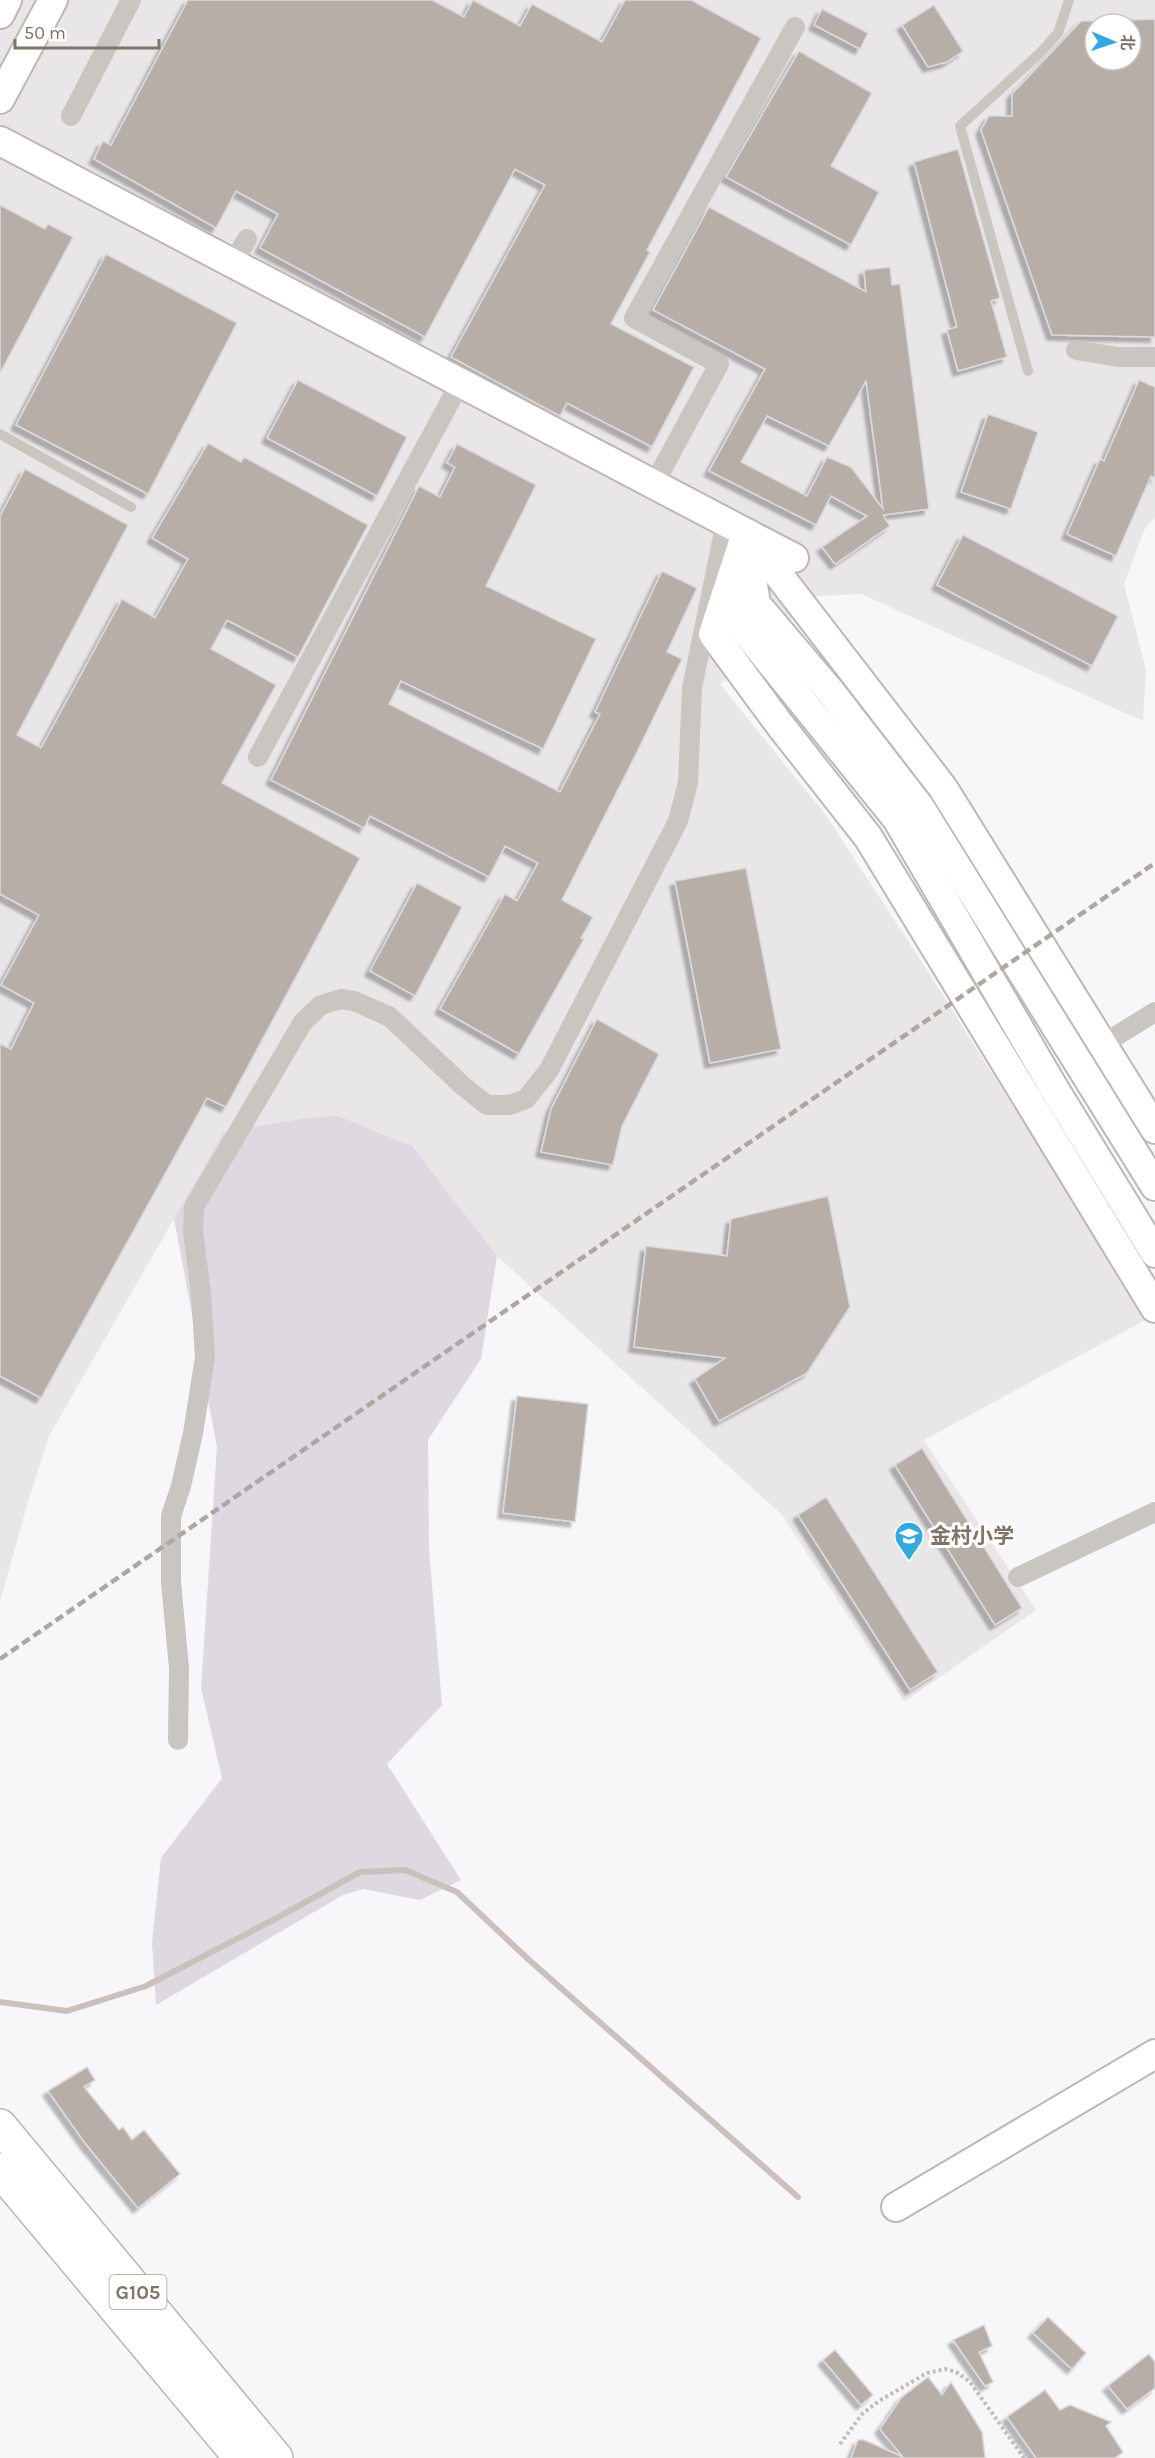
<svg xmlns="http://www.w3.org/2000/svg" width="1155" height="2458" font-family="Karla,'Noto Sans SC',sans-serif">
	<defs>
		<filter id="shadow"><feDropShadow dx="-5" dy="5" stdDeviation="1.5" flood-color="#0004"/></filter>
	</defs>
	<rect width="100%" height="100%" fill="#f7f7f9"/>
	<!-- built -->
	<path fill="#e9e6e7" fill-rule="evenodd" d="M 0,0 L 1155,0 L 1155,517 L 1144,530 L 1124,584 L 1146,670 L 1143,721 L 861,594 L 817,596 L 720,684 L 825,814 L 929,973 L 1147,1319 L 924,1440 L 1036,1610 L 904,1702 L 782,1515 L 497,1256 L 412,1147 L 224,1132 L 49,1436 L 27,1505 L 0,1602 ZM 1095,24 L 1131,24 L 1131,60 L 1095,60 Z"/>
	<!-- green -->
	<polygon fill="#ded8e1" points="338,1116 412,1146 497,1256 481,1359 428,1440 429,1549 442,1705 387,1764 461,1880 420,1900 363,1889 343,1895 156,2005 152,1942 161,1858 222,1778 201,1688 217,1447 174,1219 224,1132 307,1118"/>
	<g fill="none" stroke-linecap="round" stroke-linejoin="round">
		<!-- stream -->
		<polyline stroke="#cbc1bc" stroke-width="6" points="0,2002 67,2011 146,1986 273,1920 360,1872 405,1870 457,1892 528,1959 798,2197"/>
	</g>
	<!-- building -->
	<g fill="#b7aea7" stroke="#dad9db" stroke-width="1.5" fill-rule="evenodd" filter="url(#shadow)">
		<polygon points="188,0 432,0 464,17 473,0 520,26 532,4 602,42 625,0 691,0 761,38 647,250 650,252 611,324 694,367 652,447 567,403 560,416 451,357 545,185 515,169 425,337 260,248 278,214 236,191 216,228 94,159 103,141 111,145"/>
		<polygon points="934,5 963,51 947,62 928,67 902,25"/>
		<polygon points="822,9 868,33 860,49 814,25"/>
		<polygon points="1155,19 1155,337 1052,335 981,130 989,116 1012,116 1012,94 1081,21 1095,21 1095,60 1131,60 1131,20"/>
		<polygon points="799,51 872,93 831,166 879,192 851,245 726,177"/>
		<polygon points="958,149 1000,298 991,301 1007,357 958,371 947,330 957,327 914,162"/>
		<polygon points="0,205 45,229 48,224 73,237 0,373"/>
		<path d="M 709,207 L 866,292 L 864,270 L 890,267 L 892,285 L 900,284 L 929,509 L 883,515 L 890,526 L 835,564 L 822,547 L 867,516 L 831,496 L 816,525 L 709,471 L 765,369 L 653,310 ZM 866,381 L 883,509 L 851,467 L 827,457 L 807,496 L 741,462 L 767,416 L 829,446 Z"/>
		<polygon points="106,254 237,323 148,494 16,425"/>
		<polygon points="298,380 407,437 377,496 267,438"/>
		<polygon points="1139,380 1155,387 1155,478 1151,476 1116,556 1067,534 1100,459 1104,461"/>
		<polygon points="988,414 1038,432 1011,509 961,492"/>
		<polygon points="208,443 241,462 244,457 368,525 298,657 227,620 211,649 276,685 222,783 360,858 226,1107 207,1098 41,1398 0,1376 0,1044 11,1049 34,1003 1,985 39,915 0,894 0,516 25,469 128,525 17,735 41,748 122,599 155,618 188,559 152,538"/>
		<polygon points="457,444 536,485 486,586 596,639 543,749 401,681 389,704 560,792 600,714 595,712 662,571 697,588 667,652 682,659 637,752 562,900 593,917 581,938 584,939 519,1054 440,1009 505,894 517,901 538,863 505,846 489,877 370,816 364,828 271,780 419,486 440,497 455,467 447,463"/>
		<polygon points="963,535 1118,616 1092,666 937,585"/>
		<polygon points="746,868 781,1049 710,1063 675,881"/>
		<polygon points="417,883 462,907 415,996 370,971"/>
		<polygon points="597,1019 659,1054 622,1126 613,1165 541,1152 551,1109"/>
		<polygon points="828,1196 850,1307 807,1373 719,1421 695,1379 725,1358 634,1347 646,1246 727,1256 731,1219"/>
		<polygon points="517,1396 588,1404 575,1522 503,1513"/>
		<polygon points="922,1448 1022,1608 995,1625 895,1465"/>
		<polygon points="826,1497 938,1672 910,1690 798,1515"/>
		<polygon points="87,2067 95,2080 84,2087 119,2130 123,2127 132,2140 144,2130 180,2174 138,2208 85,2143 48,2091"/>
		<polygon points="1048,2317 1086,2353 1072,2369 1033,2333"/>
		<polygon points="984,2325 992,2346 979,2352 993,2382 985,2386 953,2340"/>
		<polygon points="835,2350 873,2395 861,2405 823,2360"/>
		<polygon points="1149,2354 1155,2362 1155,2388 1127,2409 1108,2386"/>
		<polygon points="928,2377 942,2395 951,2382 982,2432 985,2458 851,2458 858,2440 864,2440 903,2457 880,2429 901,2398"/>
		<polygon points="1045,2390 1060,2410 1070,2405 1111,2422 1106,2426 1123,2452 1115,2458 1036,2458 1007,2417"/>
	</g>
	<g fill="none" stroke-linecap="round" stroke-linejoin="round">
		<!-- secondary casing -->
		<g stroke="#bdb8b3" stroke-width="32">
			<g id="secondary">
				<polyline points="0,14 7,0"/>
				<polyline points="0,99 53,0"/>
				<polyline points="0,141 794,558"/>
				<polyline points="746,533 713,634 780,725 868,837 1155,1308"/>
				<polyline points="751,539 943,788 1155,1129"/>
				<polyline points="751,572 756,604 830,691 919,806 1155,1186"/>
				<polyline points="741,586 738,622 897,819 1052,1085 1155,1253"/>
				<polyline points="896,2207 1155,2054"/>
			</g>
		</g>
		<!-- highway casing -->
		<g stroke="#bab6b2" stroke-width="36">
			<g id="highway">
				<polyline points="0,2126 276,2458"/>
				<polyline points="0,2170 241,2458"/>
			</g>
		</g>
		<!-- path -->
		<polyline stroke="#bfbcb9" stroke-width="4" stroke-dasharray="3 3" stroke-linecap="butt" points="840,2444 862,2414 879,2401 927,2373 945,2369 956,2372 970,2382 1024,2458"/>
		<!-- lane -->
		<g stroke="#c9c5c0" stroke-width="10">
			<polyline points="1028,371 960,126 1040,53 1058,33 1069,0"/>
			<polyline points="0,434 131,507"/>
		</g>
		<!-- street -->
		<g stroke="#c9c5c0" stroke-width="20">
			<polyline points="71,116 131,0"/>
			<polyline points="233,263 247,239"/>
			<polyline points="1076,350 1118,357 1155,357"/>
			<polyline points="654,484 719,364 634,318 795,27"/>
			<polyline points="258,757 460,383"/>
			<polyline points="1103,1044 1155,1012"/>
			<polyline points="1018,1577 1155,1512"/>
			<polyline points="178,1740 179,1668 171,1582 171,1516 181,1486 193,1433 205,1357 201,1294 193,1231 194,1207 303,1022 321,1005 341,999 354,1001 390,1017 463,1086 487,1105 509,1105 526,1099 549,1070 678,821 688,783 692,688 726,522"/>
		</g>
		<!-- secondary -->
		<use href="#secondary" stroke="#fff" stroke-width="28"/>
		<!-- highway -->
		<use href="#highway" stroke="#fff" stroke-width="33"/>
		<!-- rail -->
		<polyline stroke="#ada7a0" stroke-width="4.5" stroke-dasharray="9 4.5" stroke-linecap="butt" points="0,1659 1155,863"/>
	</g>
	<!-- icons -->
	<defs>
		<g id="school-pin" transform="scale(1.5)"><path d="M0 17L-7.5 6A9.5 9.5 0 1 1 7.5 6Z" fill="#32a9df" stroke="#fff"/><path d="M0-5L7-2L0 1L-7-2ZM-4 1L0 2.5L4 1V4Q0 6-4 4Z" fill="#fff"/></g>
	</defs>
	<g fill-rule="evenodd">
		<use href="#school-pin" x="909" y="1536"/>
	</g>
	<g text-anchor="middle" stroke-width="6" stroke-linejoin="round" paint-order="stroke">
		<!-- shield labels -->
		<rect fill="#fff" stroke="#a79e93" stroke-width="1.5" x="109.5" y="2275" width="57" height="34" rx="4.5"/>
		<g font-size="20" font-weight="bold" fill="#817465">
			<text x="138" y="2299">G105</text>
		</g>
		<!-- poi labels -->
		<g font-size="21" font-weight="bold" fill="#817465" stroke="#fff" text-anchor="start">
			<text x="930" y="1543">金村小学</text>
		</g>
	</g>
	<!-- north arrow -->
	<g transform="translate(1113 42) rotate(92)"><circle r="28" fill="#ffffff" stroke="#cdc7c1" stroke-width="1.5"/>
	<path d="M0-4.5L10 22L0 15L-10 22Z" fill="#32a9df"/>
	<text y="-9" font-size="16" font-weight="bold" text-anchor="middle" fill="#817465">北</text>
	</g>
	<!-- scale -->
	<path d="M15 39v9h144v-9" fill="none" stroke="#817465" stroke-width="3"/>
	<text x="24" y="39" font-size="18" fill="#817465" stroke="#ffffff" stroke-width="4.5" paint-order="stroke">50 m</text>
</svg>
